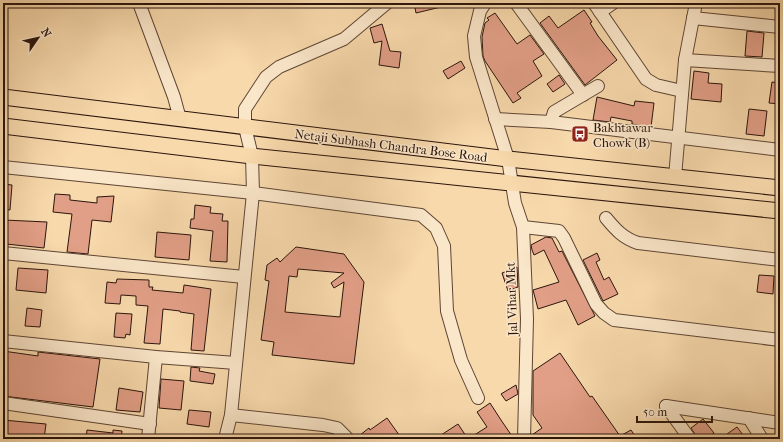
<svg xmlns="http://www.w3.org/2000/svg" width="783" height="442" font-family="'IM FELL French Canon',serif">
	<rect width="100%" height="100%" fill="#f8d9ac"/>
	<filter id="stains"><feTurbulence type="fractalNoise" baseFrequency=".005" numOctaves="4"/><feColorMatrix values="0 0 0 0 .2 0 0 0 0 .09 0 0 0 0 .02 0 0 0 .5 -.17"/></filter>
	<radialGradient id="worn" r=".72"><stop offset=".6" stop-color="#630" stop-opacity="0"/><stop offset="1" stop-color="#630" stop-opacity=".3"/></radialGradient>
	<!-- building -->
	<g fill="#e29f87" stroke="#2b150c" fill-rule="evenodd">
		<polygon points="414,3 445,3 445,6 416,13"/>
		<polygon points="584,10 592,22 590,23 598,36 617,60 585,85 540,23 549,16 558,28"/>
		<polygon points="495,13 517,44 530,35 544,54 533,61 542,76 517,93 521,98 513,103 485,61 483,56 482,37 485,23 489,20 487,18"/>
		<polygon points="382,24 390,51 401,52 399,68 379,65 382,41 374,43 370,28"/>
		<polygon points="747,31 764,33 762,57 745,56"/>
		<polygon points="461,61 465,68 448,79 443,71"/>
		<polygon points="694,71 709,73 708,83 722,84 721,102 691,99"/>
		<polygon points="559,75 565,84 553,92 547,84"/>
		<polygon points="772,82 780,83 780,104 769,103"/>
		<polygon points="597,97 634,106 635,101 654,103 651,127 632,124 632,121 611,117 610,122 593,120"/>
		<polygon points="749,109 767,111 764,136 746,134"/>
		<polygon points="3,184 12,185 10,210 3,209"/>
		<polygon points="55,194 70,195 70,200 97,203 97,197 114,196 111,222 92,220 88,254 67,252 72,214 53,212"/>
		<polygon points="195,205 211,207 210,213 223,214 222,221 228,221 227,262 210,261 213,231 190,228 191,219 194,219"/>
		<polygon points="4,220 47,222 44,248 6,244 7,234 3,234"/>
		<polygon points="157,232 191,235 189,260 155,257"/>
		<polygon points="546,237 552,238 559,252 562,251 595,316 578,325 566,300 538,309 533,290 559,282 544,250 534,255 532,250 531,245"/>
		<path d="M 296,247 L 344,254 L 364,282 L 354,364 L 272,355 L 274,342 L 261,340 L 269,281 L 265,280 L 267,265 L 277,258 L 280,262 ZM 298,269 L 344,273 L 331,283 L 334,288 L 344,282 L 340,317 L 285,312 L 289,276 L 297,277 Z"/>
		<polygon points="597,253 600,260 596,262 604,280 609,277 618,294 603,301 583,260"/>
		<polygon points="517,267 518,287 508,291 502,273"/>
		<polygon points="18,268 48,270 46,293 16,290"/>
		<polygon points="759,275 774,276 773,294 757,292"/>
		<polygon points="117,279 149,280 149,287 153,287 152,290 183,293 184,285 211,289 204,351 191,350 194,314 180,312 180,311 163,309 160,344 144,343 148,306 136,305 136,296 121,295 120,304 105,303 107,282 116,283"/>
		<polygon points="27,308 42,310 40,327 25,326"/>
		<polygon points="116,313 132,314 130,335 126,334 125,338 114,337"/>
		<polygon points="3,351 38,356 38,352 100,359 93,407 3,396"/>
		<polygon points="560,353 590,397 592,396 620,436 631,430 637,439 532,439 532,435 542,428 533,415 533,371"/>
		<polygon points="191,367 200,368 199,371 215,374 213,384 190,381"/>
		<polygon points="161,379 184,381 181,410 159,408"/>
		<polygon points="516,385 518,394 506,401 501,394"/>
		<polygon points="119,388 143,392 140,412 116,410"/>
		<polygon points="490,403 501,420 514,439 468,439 487,427 477,412"/>
		<polygon points="189,410 211,412 209,427 187,424"/>
		<polygon points="387,418 402,439 355,439 369,428 370,430"/>
		<polygon points="703,419 714,433 705,439 698,439 691,428"/>
		<polygon points="3,420 46,424 44,439 3,439"/>
		<polygon points="458,424 468,439 435,439"/>
		<polygon points="737,427 746,439 720,439"/>
		<polygon points="87,430 113,433 113,430 122,431 121,439 86,439"/>
	</g>
	<g fill="none" stroke-linecap="round" stroke-linejoin="round">
		<!-- minor casing -->
		<g stroke="#5e4634" stroke-width="14">
			<g id="minor">
				<polyline points="139,3 174,97 180,119"/>
				<polyline points="485,3 480,11 474,36 476,57 508,159 515,203 523,227 527,319 524,439"/>
				<polyline points="516,3 583,95"/>
				<polyline points="594,3 646,79 656,85 682,91"/>
				<polyline points="600,12 613,3"/>
				<polyline points="693,18 780,27"/>
				<polyline points="685,60 780,66"/>
				<polyline points="495,119 551,122 780,150"/>
				<polyline points="551,122 554,112 598,86"/>
				<polyline points="3,167 253,193 421,215 436,228 444,246 447,311 461,360 478,398"/>
				<polyline points="675,177 685,60 696,3"/>
				<path d="M 606,218 C 616,230 623,238 638,243 L 780,260"/>
				<polyline points="523,227 559,231 564,238 596,304 604,313 614,320 780,340"/>
				<polyline points="3,253 244,277"/>
				<polyline points="3,341 156,357 236,363"/>
				<polyline points="3,403 150,424"/>
				<polyline points="666,406 780,423"/>
				<polyline points="666,406 690,439"/>
				<polyline points="231,415 323,425 337,428 348,439"/>
				<polyline points="749,418 762,439"/>
				<polyline points="148,439 156,357"/>
				<polyline points="225,439 231,415 253,193 252,156 245,127 245,109 266,77 279,67 344,39 387,3"/>
			</g>
		</g>
		<!-- major casing -->
		<g stroke="#2b150c" stroke-width="17">
			<g id="major">
				<polyline points="3,97 508,159 780,188"/>
				<polyline points="3,126 252,156 780,211"/>
			</g>
		</g>
		<!-- minor -->
		<use href="#minor" stroke="#fae6c9" stroke-width="12"/>
		<!-- major -->
		<use href="#major" stroke="#f8d9ac" stroke-width="15"/>
	</g>
	<!-- icons -->
	<defs>
		<g id="bus-square" transform="scale(0.9)"><rect x="-9" y="-9" width="18" height="18" rx="4" fill="#8f2418" stroke="#fae6c9"/><path d="M-5-6H5V4H4V6H2V4H-2V6H-4V4H-5ZM-3.5-4V0h7V-4ZM-3.5 1.2v1.5H-2V1.2ZM2 1.2v1.5H3.5V1.2Z" fill="#fff"/></g>
	</defs>
	<g fill-rule="evenodd">
		<use href="#bus-square" x="580" y="134"/>
	</g>
	<g text-anchor="middle" stroke-width="3" stroke-linejoin="round" paint-order="stroke">
		<!-- poi labels -->
		<g font-size="13" fill="#2b150c" stroke="#fae6c9" text-anchor="start">
			<text x="593" y="132">Bakhtawar<tspan x="593" dy="15">Chowk (B)</tspan></text>
		</g>
		<!-- street labels -->
		<g font-size="13" fill="#2b150c" stroke="#fae6c9">
			<text transform="translate(391 145) rotate(7)" y="5">Netaji Subhash Chandra Bose Road</text>
			<text transform="translate(511 299) rotate(-92)" y="5">Jal Vihar Mkt</text>
		</g>
	</g>
	<!-- margin -->
	<rect width="783" height="442" fill="none" stroke="#f8d9ac" stroke-width="16"/>
	<rect x="4" y="4" width="775" height="434" fill="none" stroke="#2b150c" stroke-width="2"/>
	<rect x="8" y="8" width="767" height="426" fill="none" stroke="#2b150c"/>
	<!-- north arrow -->
	<g transform="translate(38 38) rotate(56)" stroke="#fae6c9" stroke-width="3" paint-order="stroke">
	<path d="M0-3L7 15L0 10L-7 15Z" fill="#2b150c"/>
	<text y="-6" font-size="11" font-weight="bold" text-anchor="middle" fill="#2b150c">N</text>
	</g>
	<!-- scale -->
	<path d="M637 416v6h75v-6" fill="none" stroke="#2b150c" stroke-width="2"/>
	<text x="643" y="416" font-size="12" fill="#2b150c" stroke="#fae6c9" stroke-width="3" paint-order="stroke">50 m</text>
	<rect width="100%" height="100%" filter="url(#stains)"/>
	<rect width="100%" height="100%" fill="url(#worn)"/>
</svg>
